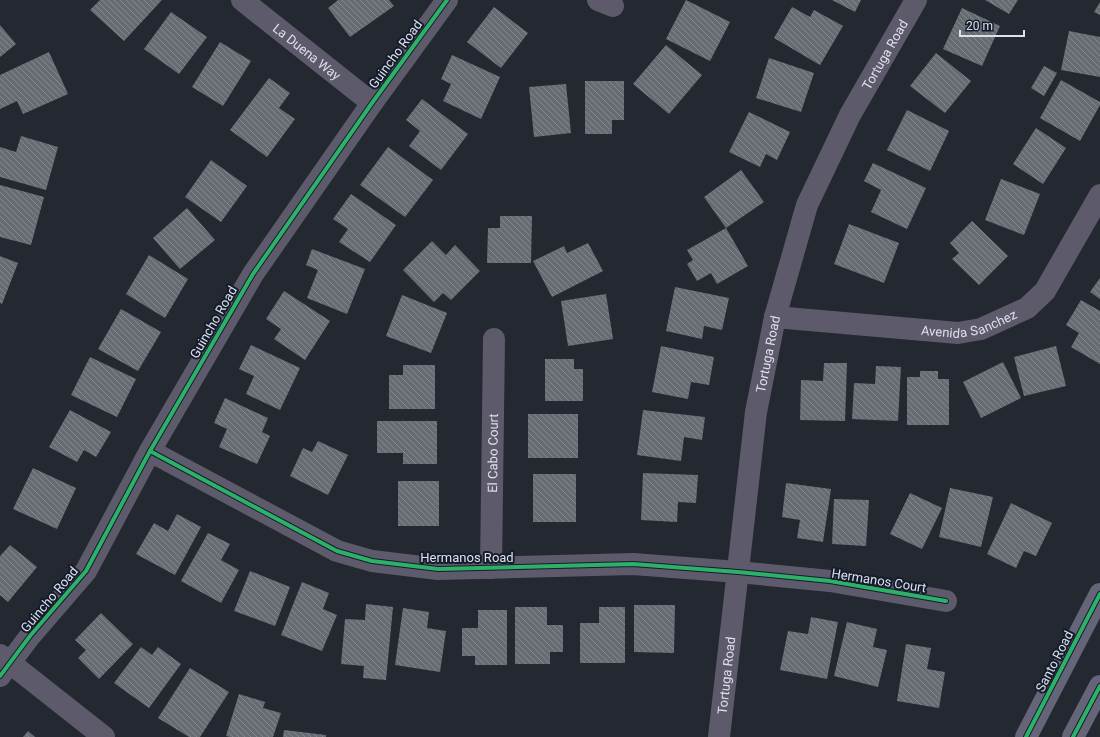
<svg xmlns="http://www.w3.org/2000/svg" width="1100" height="737" font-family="Roboto,sans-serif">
	<defs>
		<pattern id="building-back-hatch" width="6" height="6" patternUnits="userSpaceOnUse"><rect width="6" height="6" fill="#666c72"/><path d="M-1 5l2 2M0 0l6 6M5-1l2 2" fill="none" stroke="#82888d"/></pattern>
	</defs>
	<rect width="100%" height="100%" fill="#242830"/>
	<!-- building -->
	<g fill="url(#building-back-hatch)">
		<polygon points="100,0 162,0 124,41 90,10"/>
		<polygon points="338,0 389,0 394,6 350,37 328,8"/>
		<polygon points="686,0 730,22 710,61 666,39"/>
		<polygon points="832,0 861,0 855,12"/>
		<polygon points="985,0 1018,0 1009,14"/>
		<polygon points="1100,2 1100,15 1094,12"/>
		<polygon points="494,7 528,33 501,68 467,42"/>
		<polygon points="792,7 810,17 814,10 843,26 820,65 774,38"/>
		<polygon points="962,8 1000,26 982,66 943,49"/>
		<polygon points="171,12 207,37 179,74 144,49"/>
		<polygon points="0,25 16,44 0,57"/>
		<polygon points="1069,31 1100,37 1100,77 1061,70"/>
		<polygon points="220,42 251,61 223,106 192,87"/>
		<polygon points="666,45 702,75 669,114 633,84"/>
		<polygon points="49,52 68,94 23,114 17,101 0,109 0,75"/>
		<polygon points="936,53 971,81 945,113 910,86"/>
		<polygon points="452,55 500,77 481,119 443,101 451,84 441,79"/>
		<polygon points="769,58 814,73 801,112 756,98"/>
		<polygon points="1044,66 1057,73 1044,96 1031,88"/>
		<polygon points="269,78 290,93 279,108 295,119 267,157 230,130"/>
		<polygon points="1061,80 1100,102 1100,105 1080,141 1040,118"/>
		<polygon points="585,81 624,81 624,120 612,120 612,134 585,134"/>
		<polygon points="566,84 571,133 534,137 529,87"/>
		<polygon points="422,99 468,134 441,170 409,146 420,131 406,120"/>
		<polygon points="907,110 949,131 930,171 887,150"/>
		<polygon points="749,112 790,132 777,160 766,154 760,167 729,152"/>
		<polygon points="1036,128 1066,148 1043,184 1013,164"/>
		<polygon points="21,136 58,147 46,190 0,177 0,147 16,152"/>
		<polygon points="388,147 433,180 405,217 360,185"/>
		<polygon points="211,160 247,186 221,222 185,197"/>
		<polygon points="873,163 926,188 907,229 871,212 881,190 864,181"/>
		<polygon points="741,170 764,202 726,228 704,197"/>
		<polygon points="1001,179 1040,194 1024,235 985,220"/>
		<polygon points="0,185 44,197 31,245 0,237"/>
		<polygon points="351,194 396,225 370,262 339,242 348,229 333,219"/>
		<polygon points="187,208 215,240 180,269 153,238"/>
		<polygon points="500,216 532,216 531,263 487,263 488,228 500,228"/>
		<polygon points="972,221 1008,256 979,285 952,259 959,253 950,243"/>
		<polygon points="849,224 899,243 884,283 834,264"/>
		<polygon points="726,228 748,266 717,284 711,273 697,281 687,264 693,260 687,250"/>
		<polygon points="432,241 446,255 455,245 480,271 451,300 443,293 434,302 403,270"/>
		<polygon points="588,243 603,271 552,297 533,261 564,246 567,253"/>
		<polygon points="312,249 365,269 347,314 307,298 318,270 306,265"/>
		<polygon points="149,255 188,279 165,318 126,294"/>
		<polygon points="0,256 18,263 2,304 0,303"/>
		<polygon points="1100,278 1100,299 1090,292"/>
		<polygon points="675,287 729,298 722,330 704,326 702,339 666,331"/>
		<polygon points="284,291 330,321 305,360 274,339 281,329 266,319"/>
		<polygon points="606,294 613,339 568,346 561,301"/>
		<polygon points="402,295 447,313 431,353 386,336"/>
		<polygon points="1081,300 1100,311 1100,364 1071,347 1079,333 1066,325"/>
		<polygon points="121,309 161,332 138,371 98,349"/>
		<polygon points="251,345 300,368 280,410 246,394 254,376 239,369"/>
		<polygon points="661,346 714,357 709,385 691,382 688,399 652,392"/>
		<polygon points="1056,346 1066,386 1024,396 1014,357"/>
		<polygon points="90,357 136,379 117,417 71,395"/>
		<polygon points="545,359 574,359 574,369 583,369 583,401 545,401"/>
		<polygon points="1003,362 1021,398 981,418 963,382"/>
		<polygon points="824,363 847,363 845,421 800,420 801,380 823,381"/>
		<polygon points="403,365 435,365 435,409 389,409 389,375 403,375"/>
		<polygon points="876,366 901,367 898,421 852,419 854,383 875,384"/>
		<polygon points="920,371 938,371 938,379 949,379 949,425 907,425 907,377 920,377"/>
		<polygon points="225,398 268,418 262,432 270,436 257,464 219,447 227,429 214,423"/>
		<polygon points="70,410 111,432 96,457 84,450 77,462 49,447"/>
		<polygon points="643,410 705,417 702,440 684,437 681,461 637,455"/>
		<rect x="528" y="414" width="50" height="44"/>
		<polygon points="377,421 437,421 437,464 403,464 403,453 377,453"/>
		<polygon points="318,441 348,455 328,495 290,476 303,448 312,452"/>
		<polygon points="33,468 76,488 57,529 13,509"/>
		<polygon points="643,473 698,475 696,503 678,502 677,522 641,520"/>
		<rect x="533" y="474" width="43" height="48"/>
		<rect x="398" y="481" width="41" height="45"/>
		<polygon points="786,483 831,489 823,542 797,538 800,520 782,517"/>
		<polygon points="950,488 993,497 981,547 939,537"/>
		<polygon points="910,493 942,508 922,549 890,534"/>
		<polygon points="834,499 869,500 866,546 832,544"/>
		<polygon points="1011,503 1052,523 1036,556 1024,551 1016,568 987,554"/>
		<polygon points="177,514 201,527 175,575 136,554 154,523 168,531"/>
		<polygon points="208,533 230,544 221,560 239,570 221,603 181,581"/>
		<polygon points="10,545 37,567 8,602 0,595 0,556"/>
		<polygon points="250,571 290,587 275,626 234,611"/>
		<polygon points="302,582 329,593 323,609 337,615 322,651 281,635"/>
		<polygon points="366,604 393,607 386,680 363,678 364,666 341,664 345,619 365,620"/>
		<polygon points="634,605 675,605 674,653 634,652"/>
		<polygon points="515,607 547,607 547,625 563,625 563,652 550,652 550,664 515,664"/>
		<polygon points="599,607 625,607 625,663 580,663 580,623 599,623"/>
		<polygon points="403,608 429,612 427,628 446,631 440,672 395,665"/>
		<polygon points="478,610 507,610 507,665 475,665 475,656 462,656 462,628 478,628"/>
		<polygon points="101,613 133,644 99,679 78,658 86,650 75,640"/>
		<polygon points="811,617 838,622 827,679 780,670 788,631 808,634"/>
		<polygon points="847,622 877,629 873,647 887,650 878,687 834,676"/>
		<polygon points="906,644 931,648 927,669 945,672 939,708 897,701"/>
		<polygon points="141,647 152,655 158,647 181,664 149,708 114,683"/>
		<polygon points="190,668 229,692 200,737 189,737 158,718"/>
		<polygon points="239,694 265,702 263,708 281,713 273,737 230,737 226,736"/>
		<polygon points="284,730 326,735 326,737 283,737"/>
		<polygon points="28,731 35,737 23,737"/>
	</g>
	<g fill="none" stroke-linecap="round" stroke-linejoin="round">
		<!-- minor -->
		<g stroke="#5d5a6b" stroke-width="22">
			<path id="s1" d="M 242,0 L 372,103"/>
			<polyline points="598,0 613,6"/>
			<path id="s2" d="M 775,317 L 958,333 L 981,329 L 1027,308 L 1045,291 L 1100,195"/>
			<polyline points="150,451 337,551 372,561 438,569 633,564 738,572 830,581 946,601"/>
			<path id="s3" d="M 491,568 L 494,339"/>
			<polyline points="0,676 30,636 86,571 150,451 253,274 372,103 447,0"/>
			<path id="s4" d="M 719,737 L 756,412 L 775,317 L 807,205 L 850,115 L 916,0"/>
		</g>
		<!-- tertiary -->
		<polyline stroke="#5d5a6b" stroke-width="22" points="0,655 104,737"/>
		<!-- primary -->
		<g stroke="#666479" stroke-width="22">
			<polyline points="1026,737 1100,594"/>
			<polyline points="1073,737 1100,686"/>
		</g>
		<!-- cycleway casing -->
		<g stroke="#151c2c" stroke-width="6">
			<g id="cycleway">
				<polyline points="150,451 337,551 372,561 438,569 633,564 738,572 830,581 946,601"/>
				<polyline points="0,676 30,636 86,571 150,451 253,274 372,103 447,0"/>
				<polyline points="1026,737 1100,594"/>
				<polyline points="1073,737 1100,686"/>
			</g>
		</g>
		<!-- cycleway -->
		<use href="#cycleway" stroke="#2db169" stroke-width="4"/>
	</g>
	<g text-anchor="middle" stroke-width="4" stroke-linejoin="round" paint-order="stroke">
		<!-- street labels -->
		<g font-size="13" fill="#dce1ec" stroke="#151c2c">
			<text dy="5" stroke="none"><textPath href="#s1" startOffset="83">La Duena Way</textPath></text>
			<text transform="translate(395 54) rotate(-54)" y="5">Guincho Road</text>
			<text dy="5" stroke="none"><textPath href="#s4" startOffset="710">Tortuga Road</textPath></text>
			<text dy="5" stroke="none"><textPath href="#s2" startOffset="196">Avenida Sanchez</textPath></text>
			<text transform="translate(213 322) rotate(-60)" y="5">Guincho Road</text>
			<text dy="5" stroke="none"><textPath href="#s4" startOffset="386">Tortuga Road</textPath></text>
			<text dy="5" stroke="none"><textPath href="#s3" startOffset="115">El Cabo Court</textPath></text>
			<text x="467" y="562">Hermanos Road</text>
			<text transform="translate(879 580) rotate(9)" y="5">Hermanos Court</text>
			<text transform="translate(49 599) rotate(-50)" y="5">Guincho Road</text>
			<text transform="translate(1054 661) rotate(-63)" y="5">Santo Road</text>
			<text dy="5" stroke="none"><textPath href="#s4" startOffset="62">Tortuga Road</textPath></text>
		</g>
	</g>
	<!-- scale -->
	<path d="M960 30v6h64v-6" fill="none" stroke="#dce1ec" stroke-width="2"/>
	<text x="966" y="30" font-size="12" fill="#dce1ec" stroke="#151c2c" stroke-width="3" paint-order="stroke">20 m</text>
</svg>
